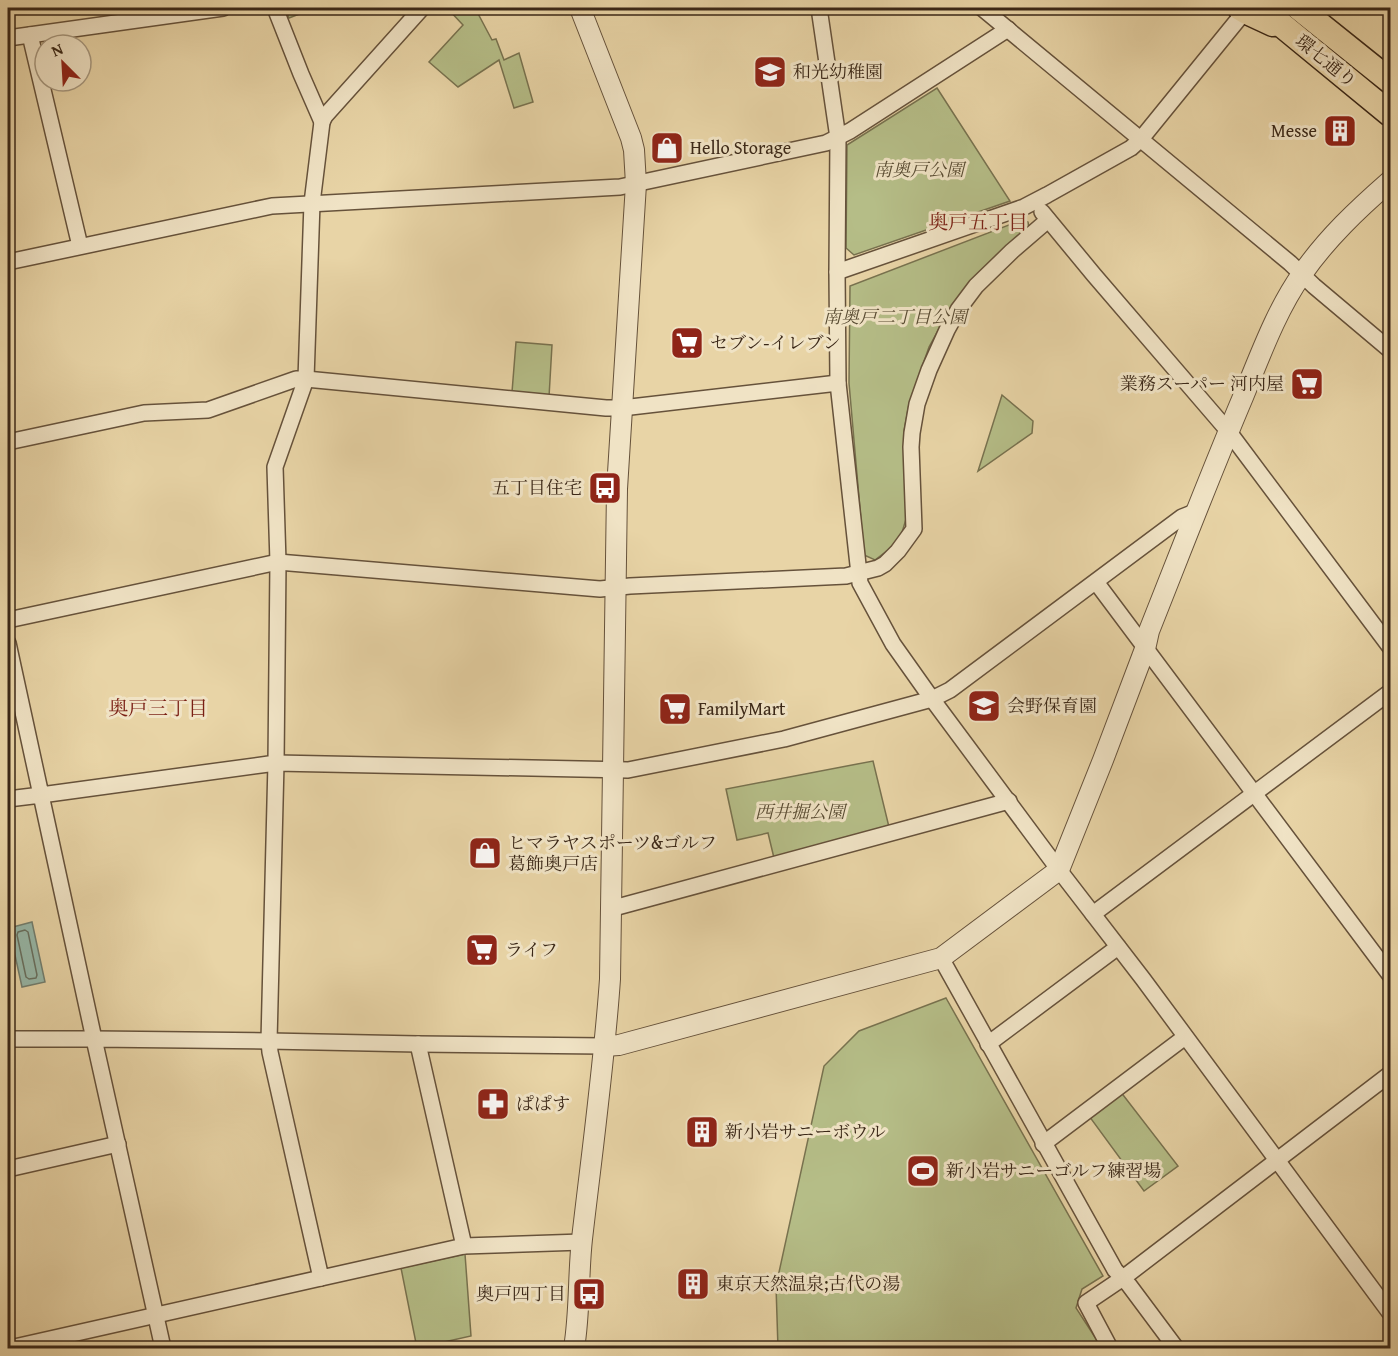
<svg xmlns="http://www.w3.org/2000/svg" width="1398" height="1356" font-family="'Gentium Book Plus','Noto Serif JP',serif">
	<rect width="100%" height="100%" fill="#e8d4a6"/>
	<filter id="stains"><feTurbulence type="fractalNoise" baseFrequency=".00333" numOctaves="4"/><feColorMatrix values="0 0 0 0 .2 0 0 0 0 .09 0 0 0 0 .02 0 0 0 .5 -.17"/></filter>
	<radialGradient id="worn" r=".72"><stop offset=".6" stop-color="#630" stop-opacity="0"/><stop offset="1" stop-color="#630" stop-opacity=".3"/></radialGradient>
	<!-- green -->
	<g fill="#b5bd87" stroke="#78724f" stroke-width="1.5">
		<polygon points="285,8 315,8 289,18"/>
		<polygon points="449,8 475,8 492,40 496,39 504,60 519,53 533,102 514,108 499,60 458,87 429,62 463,25 448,9"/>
		<polygon points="937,88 1010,201 854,255 846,248 847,145"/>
		<polygon points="1022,220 1028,222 1029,227 977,274 950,309 929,347 909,404 904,431 906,519 901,536 888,550 875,560 864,555 849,383 850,286"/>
		<polygon points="516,342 552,345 549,397 512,392"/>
		<polygon points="1002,395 1033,421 1032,433 978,471"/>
		<polygon points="873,761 889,827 774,858 768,833 737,840 726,789"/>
		<polygon points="946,998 1103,1276 1082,1289 1076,1308 1102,1348 778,1348 776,1286 824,1066 859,1031"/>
		<polygon points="1120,1091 1178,1166 1144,1191 1089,1116"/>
		<polygon points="465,1254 471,1336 417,1348 401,1268"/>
	</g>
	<!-- water -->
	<polygon fill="#97b8a9" stroke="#727e6f" stroke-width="1.5" points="32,922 45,982 22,987 9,928"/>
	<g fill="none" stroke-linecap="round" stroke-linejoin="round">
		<!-- shore -->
		<polygon stroke="#687060" stroke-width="1.5" points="25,930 28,932 37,975 36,978 29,979 26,977 17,935 18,932"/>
		<!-- minor casing -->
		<g stroke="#66523b" stroke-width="18">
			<g id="minor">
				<polyline points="275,8 301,74 322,122"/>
				<polyline points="819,8 838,138 837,272 1024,207 1047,195 1131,148 1141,139 1245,11"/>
				<polyline points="982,8 1290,263 1314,286 1390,350"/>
				<polyline points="30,35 80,246"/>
				<polyline points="8,38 223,8"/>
				<polyline points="1042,212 1094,275 1229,432 1390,647"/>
				<polyline points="8,262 272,206 620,187 826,143 850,131 1008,29"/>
				<polyline points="837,272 838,383 860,583 893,644 932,699 1059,870 1143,979 1390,1313"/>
				<polyline points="8,442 144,413 208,410 296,379 306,379 606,408 622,408 838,383"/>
				<polyline points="1096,582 1390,975"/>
				<polyline points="8,620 278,562 600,589 630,586 846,576 878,568 885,564 898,551 914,529 911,447 912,433 917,404 929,370 947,330 958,310 976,286 1012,251 1048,220"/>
				<polyline points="8,643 41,795 276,763 278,562 275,467 306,379 312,203 322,122 325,116 422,8"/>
				<polyline points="8,799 41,795 94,1039 8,1039"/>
				<polyline points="610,909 1009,801"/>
				<polyline points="1093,914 1390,692"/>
				<polyline points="941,958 1115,1270 1129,1285 1176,1348"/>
				<polyline points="418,1044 464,1246 321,1278 270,1052 269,1041 276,763 628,770 784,739 932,699 950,690 1182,517 1197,511"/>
				<polyline points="988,1044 1118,947"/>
				<polyline points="1043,1144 1185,1037"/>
				<polyline points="8,1169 118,1144"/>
				<polyline points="464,1246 582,1242"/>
				<polyline points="10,1348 321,1278"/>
				<polyline points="163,1348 94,1039 269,1041 418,1044 604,1046"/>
				<polyline points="1110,1348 1086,1303 1123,1278 1390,1074"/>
			</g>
		</g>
		<!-- tertiary casing -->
		<g stroke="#66523b" stroke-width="22">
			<g id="tertiary">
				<path d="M 604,1046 L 619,1045 L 941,958 L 1059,870 L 1103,760 L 1145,649 L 1149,631 C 1180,553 1210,475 1243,397 C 1260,356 1276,311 1302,274 C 1327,238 1358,209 1390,181"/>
				<path d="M 574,1348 C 580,1313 578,1275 582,1239 C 592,1152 604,1066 610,979 L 617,489 L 636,184 L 634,150 L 631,138 L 580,8"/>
			</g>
		</g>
		<!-- primary casing -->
		<g stroke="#3a2717" stroke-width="27">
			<g id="primary">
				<polyline points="1240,8 1245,11 1273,24"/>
				<polyline points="1261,8 1390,114"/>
				<polyline points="1299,8 1390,81"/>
			</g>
		</g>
		<!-- minor -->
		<use href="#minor" stroke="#f0e3c5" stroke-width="15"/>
		<!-- tertiary -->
		<use href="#tertiary" stroke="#f0e3c5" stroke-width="20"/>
		<!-- primary -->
		<use href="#primary" stroke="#e8d4a6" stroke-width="24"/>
	</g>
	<!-- icons -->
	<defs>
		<g id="school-square" transform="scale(1.725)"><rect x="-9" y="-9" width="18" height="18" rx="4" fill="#8f2418" stroke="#f0e3c5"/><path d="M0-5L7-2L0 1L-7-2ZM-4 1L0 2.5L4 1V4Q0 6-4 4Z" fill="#fff"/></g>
		<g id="building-square" transform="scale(1.725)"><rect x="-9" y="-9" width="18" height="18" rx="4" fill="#8f2418" stroke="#f0e3c5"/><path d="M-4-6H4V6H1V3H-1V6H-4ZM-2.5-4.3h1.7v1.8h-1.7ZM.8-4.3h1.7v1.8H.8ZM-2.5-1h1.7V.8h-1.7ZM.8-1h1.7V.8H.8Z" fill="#fff"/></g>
		<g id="shop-square" transform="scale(1.725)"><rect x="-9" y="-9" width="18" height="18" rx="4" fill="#8f2418" stroke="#f0e3c5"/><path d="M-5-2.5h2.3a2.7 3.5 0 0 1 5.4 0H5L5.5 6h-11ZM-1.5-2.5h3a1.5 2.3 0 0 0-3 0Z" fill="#fff"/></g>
		<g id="supermarket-square" transform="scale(1.725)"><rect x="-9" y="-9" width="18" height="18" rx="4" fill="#8f2418" stroke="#f0e3c5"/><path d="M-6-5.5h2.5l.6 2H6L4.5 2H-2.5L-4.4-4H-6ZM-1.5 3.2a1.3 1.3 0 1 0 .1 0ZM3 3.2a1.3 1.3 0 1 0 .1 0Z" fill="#fff"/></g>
		<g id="bus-square" transform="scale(1.725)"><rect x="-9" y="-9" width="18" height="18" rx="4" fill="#8f2418" stroke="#f0e3c5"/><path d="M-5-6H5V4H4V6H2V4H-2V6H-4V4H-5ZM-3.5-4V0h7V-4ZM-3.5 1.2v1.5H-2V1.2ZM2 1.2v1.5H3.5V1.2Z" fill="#fff"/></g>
		<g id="pharmacy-square" transform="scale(1.725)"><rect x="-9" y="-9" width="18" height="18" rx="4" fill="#8f2418" stroke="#f0e3c5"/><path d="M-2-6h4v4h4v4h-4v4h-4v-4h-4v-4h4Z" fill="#fff"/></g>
		<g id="stadium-square" transform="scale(1.725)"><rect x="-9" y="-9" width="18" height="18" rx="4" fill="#8f2418" stroke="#f0e3c5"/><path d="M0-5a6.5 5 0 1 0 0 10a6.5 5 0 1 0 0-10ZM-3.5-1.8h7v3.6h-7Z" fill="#fff"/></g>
	</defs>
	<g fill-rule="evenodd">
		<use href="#school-square" x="770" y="72"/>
		<use href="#building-square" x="1340" y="131"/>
		<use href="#shop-square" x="667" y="148"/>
		<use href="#supermarket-square" x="687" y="343"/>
		<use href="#supermarket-square" x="1307" y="384"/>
		<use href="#bus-square" x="605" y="488"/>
		<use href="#school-square" x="984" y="706"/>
		<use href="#supermarket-square" x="675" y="709"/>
		<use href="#shop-square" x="485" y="853"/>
		<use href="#supermarket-square" x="482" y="950"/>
		<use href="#pharmacy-square" x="493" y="1104"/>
		<use href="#building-square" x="702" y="1132"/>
		<use href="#stadium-square" x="923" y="1171"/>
		<use href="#building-square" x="693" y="1284"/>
		<use href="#bus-square" x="589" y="1294"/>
	</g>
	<g text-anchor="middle" stroke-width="6" stroke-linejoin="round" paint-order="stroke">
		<!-- street labels -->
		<g font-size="18" fill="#3a2717" stroke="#f0e3c5">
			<text transform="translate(1326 61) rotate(39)" y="6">環七通り</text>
		</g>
		<!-- poi labels -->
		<g font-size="18" fill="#3a2717" stroke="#f0e3c5" text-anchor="start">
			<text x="793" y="78">和光幼稚園</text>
			<text x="1317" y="137" text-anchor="end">Messe</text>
			<text x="690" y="154">Hello Storage</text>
			<text x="710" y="349">セブン-イレブン</text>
			<text x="1284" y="390" text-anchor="end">業務スーパー 河内屋</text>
			<text x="582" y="494" text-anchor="end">五丁目住宅</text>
			<text x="1007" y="712">会野保育園</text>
			<text x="698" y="715">FamilyMart</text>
			<text x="508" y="849">ヒマラヤスポーツ&amp;ゴルフ<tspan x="508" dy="21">葛飾奥戸店</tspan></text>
			<text x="505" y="956">ライフ</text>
			<text x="516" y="1110">ぱぱす</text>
			<text x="725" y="1138">新小岩サニーボウル</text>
			<text x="946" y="1177">新小岩サニーゴルフ練習場</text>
			<text x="716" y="1290">東京天然温泉;古代の湯</text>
			<text x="566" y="1300" text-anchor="end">奥戸四丁目</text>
		</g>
		<!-- park labels -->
		<g font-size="18" font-style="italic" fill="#594c33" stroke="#f0e3c5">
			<text x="919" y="176">南奥戸公園</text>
			<text x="895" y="323">南奥戸二丁目公園</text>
			<text x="800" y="818">西井掘公園</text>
		</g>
		<!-- neighbourhood labels -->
		<g font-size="20" fill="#7a1f14" stroke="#f0e3c5">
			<text x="978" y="229">奥戸五丁目</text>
			<text x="158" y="715">奥戸三丁目</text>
		</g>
	</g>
	<!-- margin -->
	<rect width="1398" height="1356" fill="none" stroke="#e8d4a6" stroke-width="30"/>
	<rect x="9" y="9" width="1380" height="1338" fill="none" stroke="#3a2717" stroke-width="3"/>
	<rect x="15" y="15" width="1368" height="1326" fill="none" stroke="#3a2717" stroke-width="1.5"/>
	<!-- north arrow -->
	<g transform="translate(63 63) rotate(336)"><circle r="28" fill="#f0e3c5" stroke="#a7987f" stroke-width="1.5"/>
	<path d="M0-4.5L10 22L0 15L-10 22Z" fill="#8f2418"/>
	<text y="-9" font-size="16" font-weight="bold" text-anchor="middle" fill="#3a2717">N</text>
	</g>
	<rect width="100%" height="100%" filter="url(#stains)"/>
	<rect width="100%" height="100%" fill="url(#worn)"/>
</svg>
